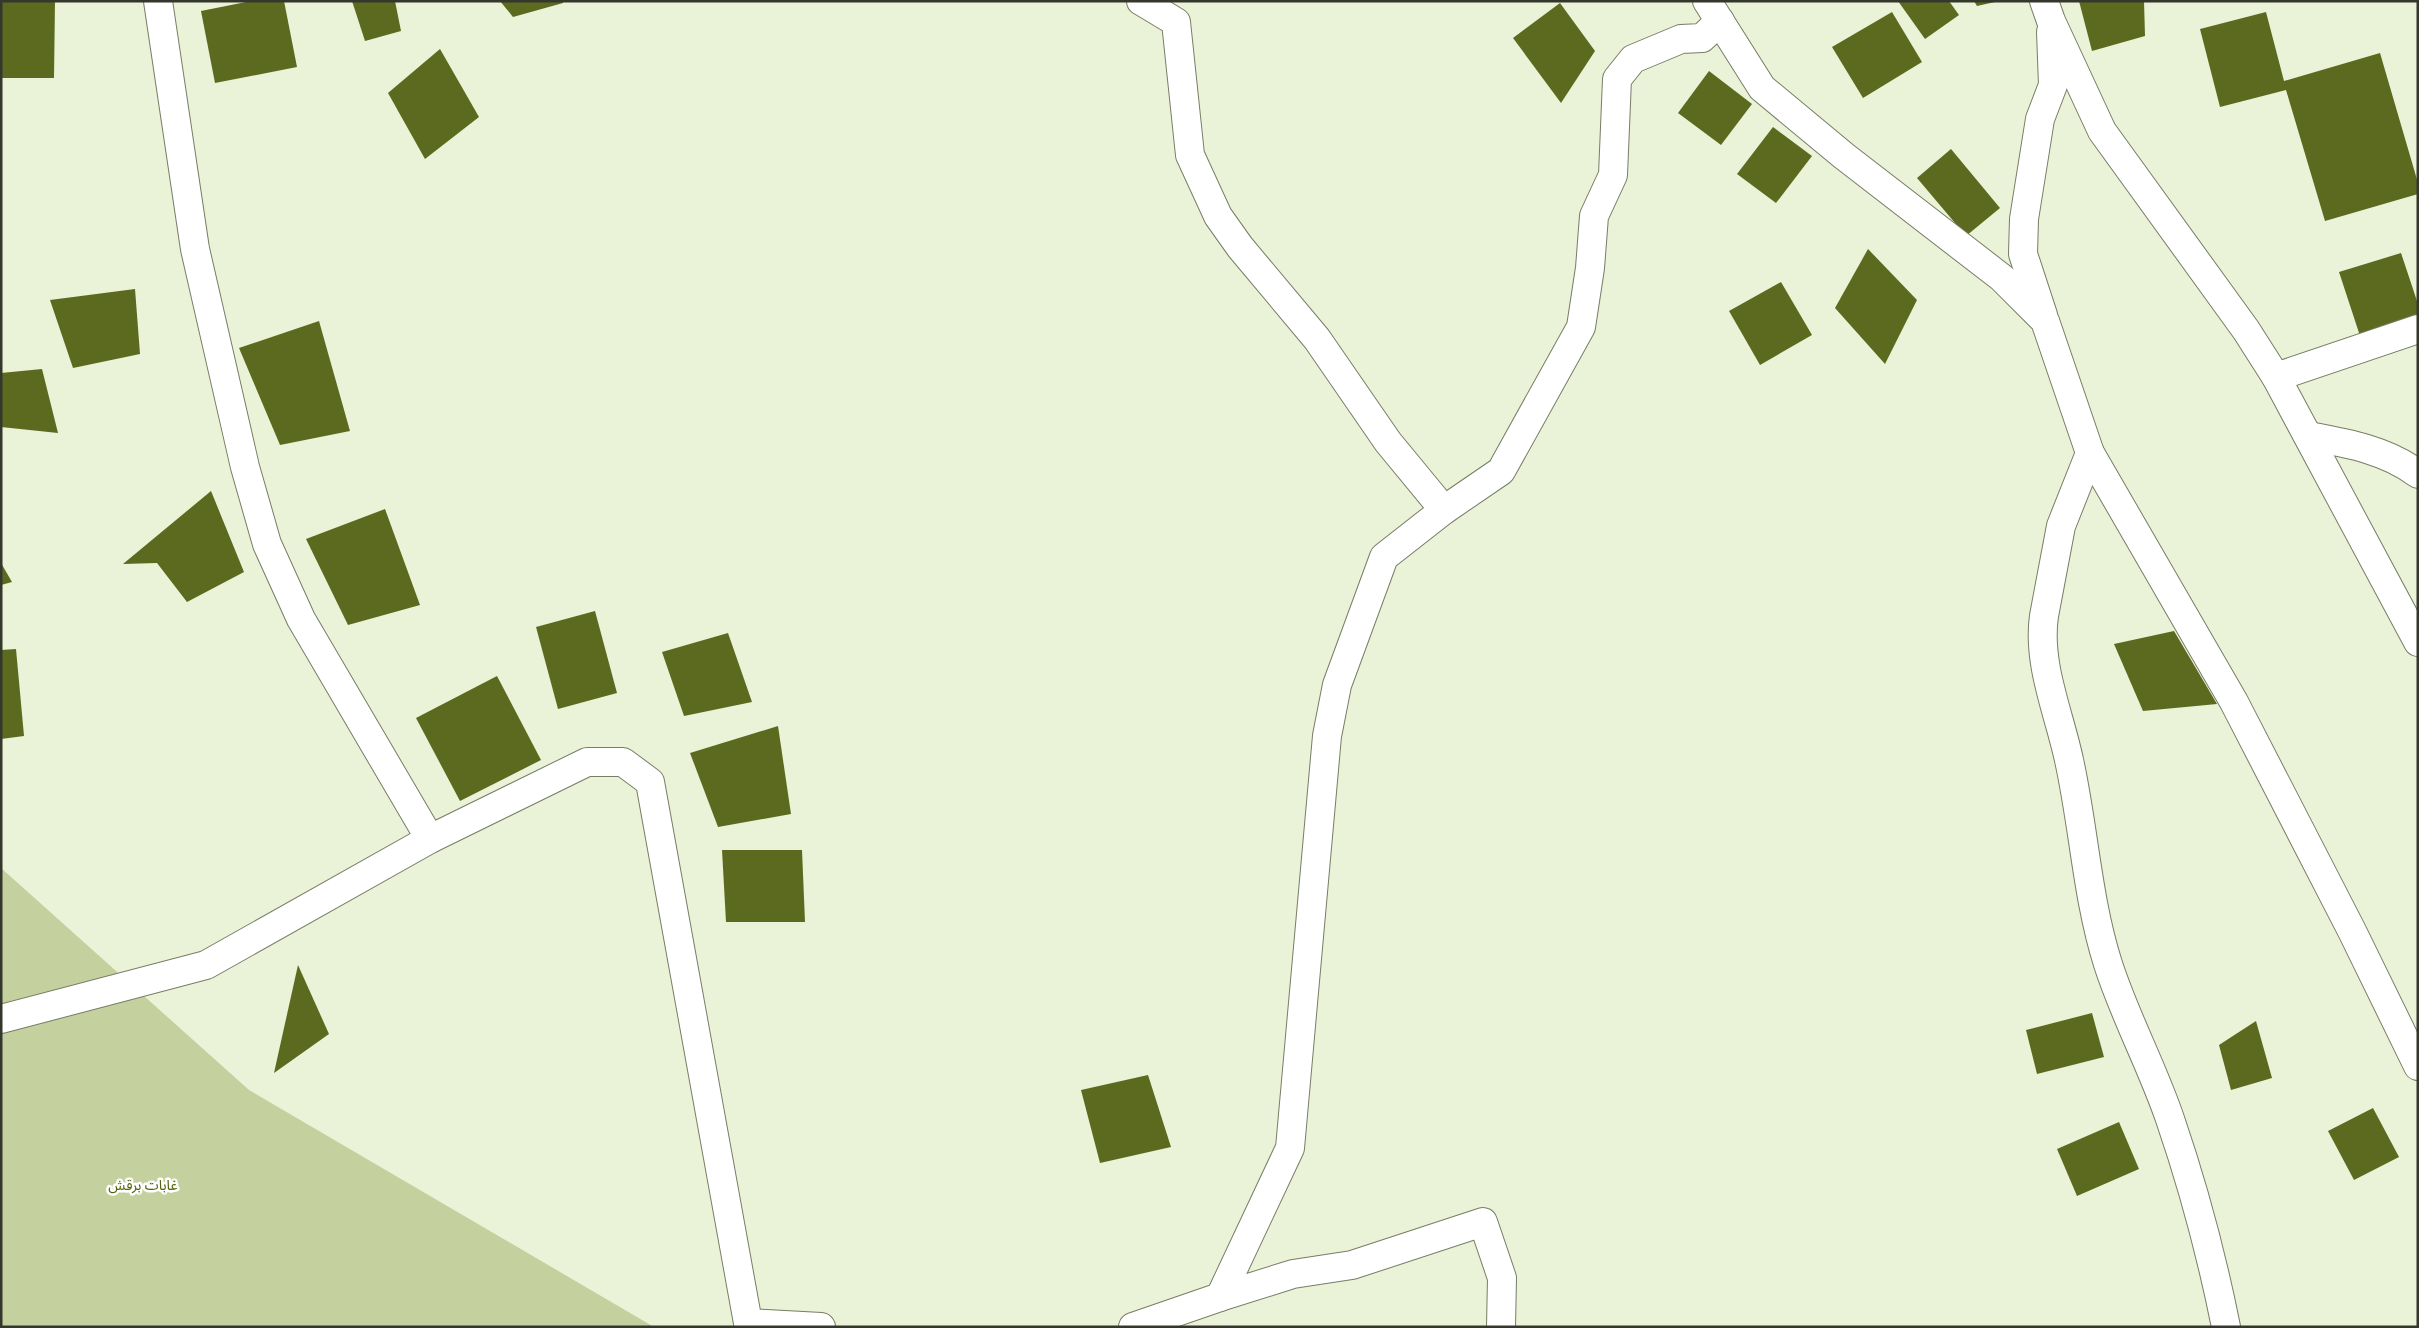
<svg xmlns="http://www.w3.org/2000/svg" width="2419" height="1328" font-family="'Golos Text','Noto Sans Arabic',sans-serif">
	<rect width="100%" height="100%" fill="#eaf2d7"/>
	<!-- green -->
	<polygon fill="#c4d09e" points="1,868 249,1090 654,1327 1,1327"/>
	<!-- building -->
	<g fill="#5c6a1f">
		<polygon points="1,1 55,1 54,78 1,78"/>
		<polygon points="251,1 284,1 297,67 215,83 201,11"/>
		<polygon points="352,1 395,1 401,31 365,41"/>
		<polygon points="500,1 563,1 563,3 513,17"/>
		<polygon points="1898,1 1949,1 1959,15 1925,39"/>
		<polygon points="1974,1 1995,1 1995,2 1977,6"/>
		<polygon points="2079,1 2144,1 2145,36 2092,51"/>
		<polygon points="1560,3 1595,51 1561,103 1513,38"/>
		<polygon points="1892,12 1922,62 1863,98 1832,47"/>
		<polygon points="2266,12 2284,81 2380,53 2418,183 2418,194 2325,221 2286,90 2220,107 2200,29"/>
		<polygon points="440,49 479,117 425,159 388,93"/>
		<polygon points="1709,71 1752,104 1721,145 1678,113"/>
		<polygon points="1773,127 1812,156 1776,203 1737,174"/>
		<polygon points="1951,149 2000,208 1966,236 1917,178"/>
		<polygon points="1868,249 1917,300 1885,364 1835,308"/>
		<polygon points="2401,253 2418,304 2418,324 2362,342 2339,272"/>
		<polygon points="1781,282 1812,335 1760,365 1729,311"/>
		<polygon points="135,289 140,354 73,368 50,300"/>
		<polygon points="319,321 350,431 280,445 239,348"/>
		<polygon points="42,369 58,433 1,427 1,373"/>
		<polygon points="211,491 244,572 187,602 157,563 123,564"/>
		<polygon points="385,509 420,605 348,625 306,539"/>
		<polygon points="1,563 12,582 1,585"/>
		<polygon points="595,611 617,693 558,709 536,627"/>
		<polygon points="2174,631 2217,704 2143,711 2114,644"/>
		<polygon points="728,633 752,702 684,716 662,652"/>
		<polygon points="16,649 24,736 1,739 1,650"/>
		<polygon points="497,676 541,760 460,801 416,718"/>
		<polygon points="778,726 791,814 718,827 690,753"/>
		<polygon points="722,850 802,850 805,922 726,922"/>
		<polygon points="298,965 329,1034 274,1073"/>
		<polygon points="2092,1013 2104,1057 2037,1074 2026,1030"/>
		<polygon points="2256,1021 2272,1078 2231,1090 2219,1045"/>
		<polygon points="1148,1075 1171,1147 1100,1163 1081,1090"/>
		<polygon points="2373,1108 2399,1157 2354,1180 2328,1131"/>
		<polygon points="2119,1122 2139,1169 2077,1196 2057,1149"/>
	</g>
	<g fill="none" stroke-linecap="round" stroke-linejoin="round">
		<!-- minor casing -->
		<g stroke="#777d66" stroke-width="30">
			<g id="minor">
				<polyline points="158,1 195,249 245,467 267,544 301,619 430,839"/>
				<polyline points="1141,1 1176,22 1190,155 1218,216 1240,247 1317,339 1388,442 1444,510"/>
				<path d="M 1707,1 L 1762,88 L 1844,156 L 2002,278 L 2045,321 L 2090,453 L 2061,526 L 2044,616 C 2037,664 2059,713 2069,760 C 2084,828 2087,898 2108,964 C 2125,1017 2152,1066 2170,1119 C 2193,1186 2212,1257 2226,1327"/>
				<polyline points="2044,1 2051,21 2102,131 2246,330 2276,377 2418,642"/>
				<polyline points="2043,315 2023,254 2024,219 2040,119 2053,85 2051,32"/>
				<polyline points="2276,377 2418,329"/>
				<path d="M 2308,436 C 2346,443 2387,450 2418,474"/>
				<polyline points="2090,453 2234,702 2352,931 2418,1066"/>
				<polyline points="1,1019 206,965 430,839 587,762 623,762 650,782 748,1323 821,1327"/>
				<polyline points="1220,1297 1293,1274 1352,1265 1483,1222 1502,1278 1501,1327"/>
				<polyline points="1133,1327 1220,1297 1290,1148 1327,736 1337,685 1384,557 1444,510 1501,471 1581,327 1590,268 1594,216 1613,175 1617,79 1633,59 1681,39 1702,38 1720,21"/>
			</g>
		</g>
		<!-- minor -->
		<use href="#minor" stroke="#fff" stroke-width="28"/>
	</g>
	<g text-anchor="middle" stroke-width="5" stroke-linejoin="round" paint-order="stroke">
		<!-- park labels -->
		<g font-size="14" fill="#526008" stroke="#fff">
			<text x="143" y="1190">غابات برقش</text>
		</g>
	</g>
	<!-- border -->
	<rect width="2419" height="1328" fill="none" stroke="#35372d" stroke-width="5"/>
</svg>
